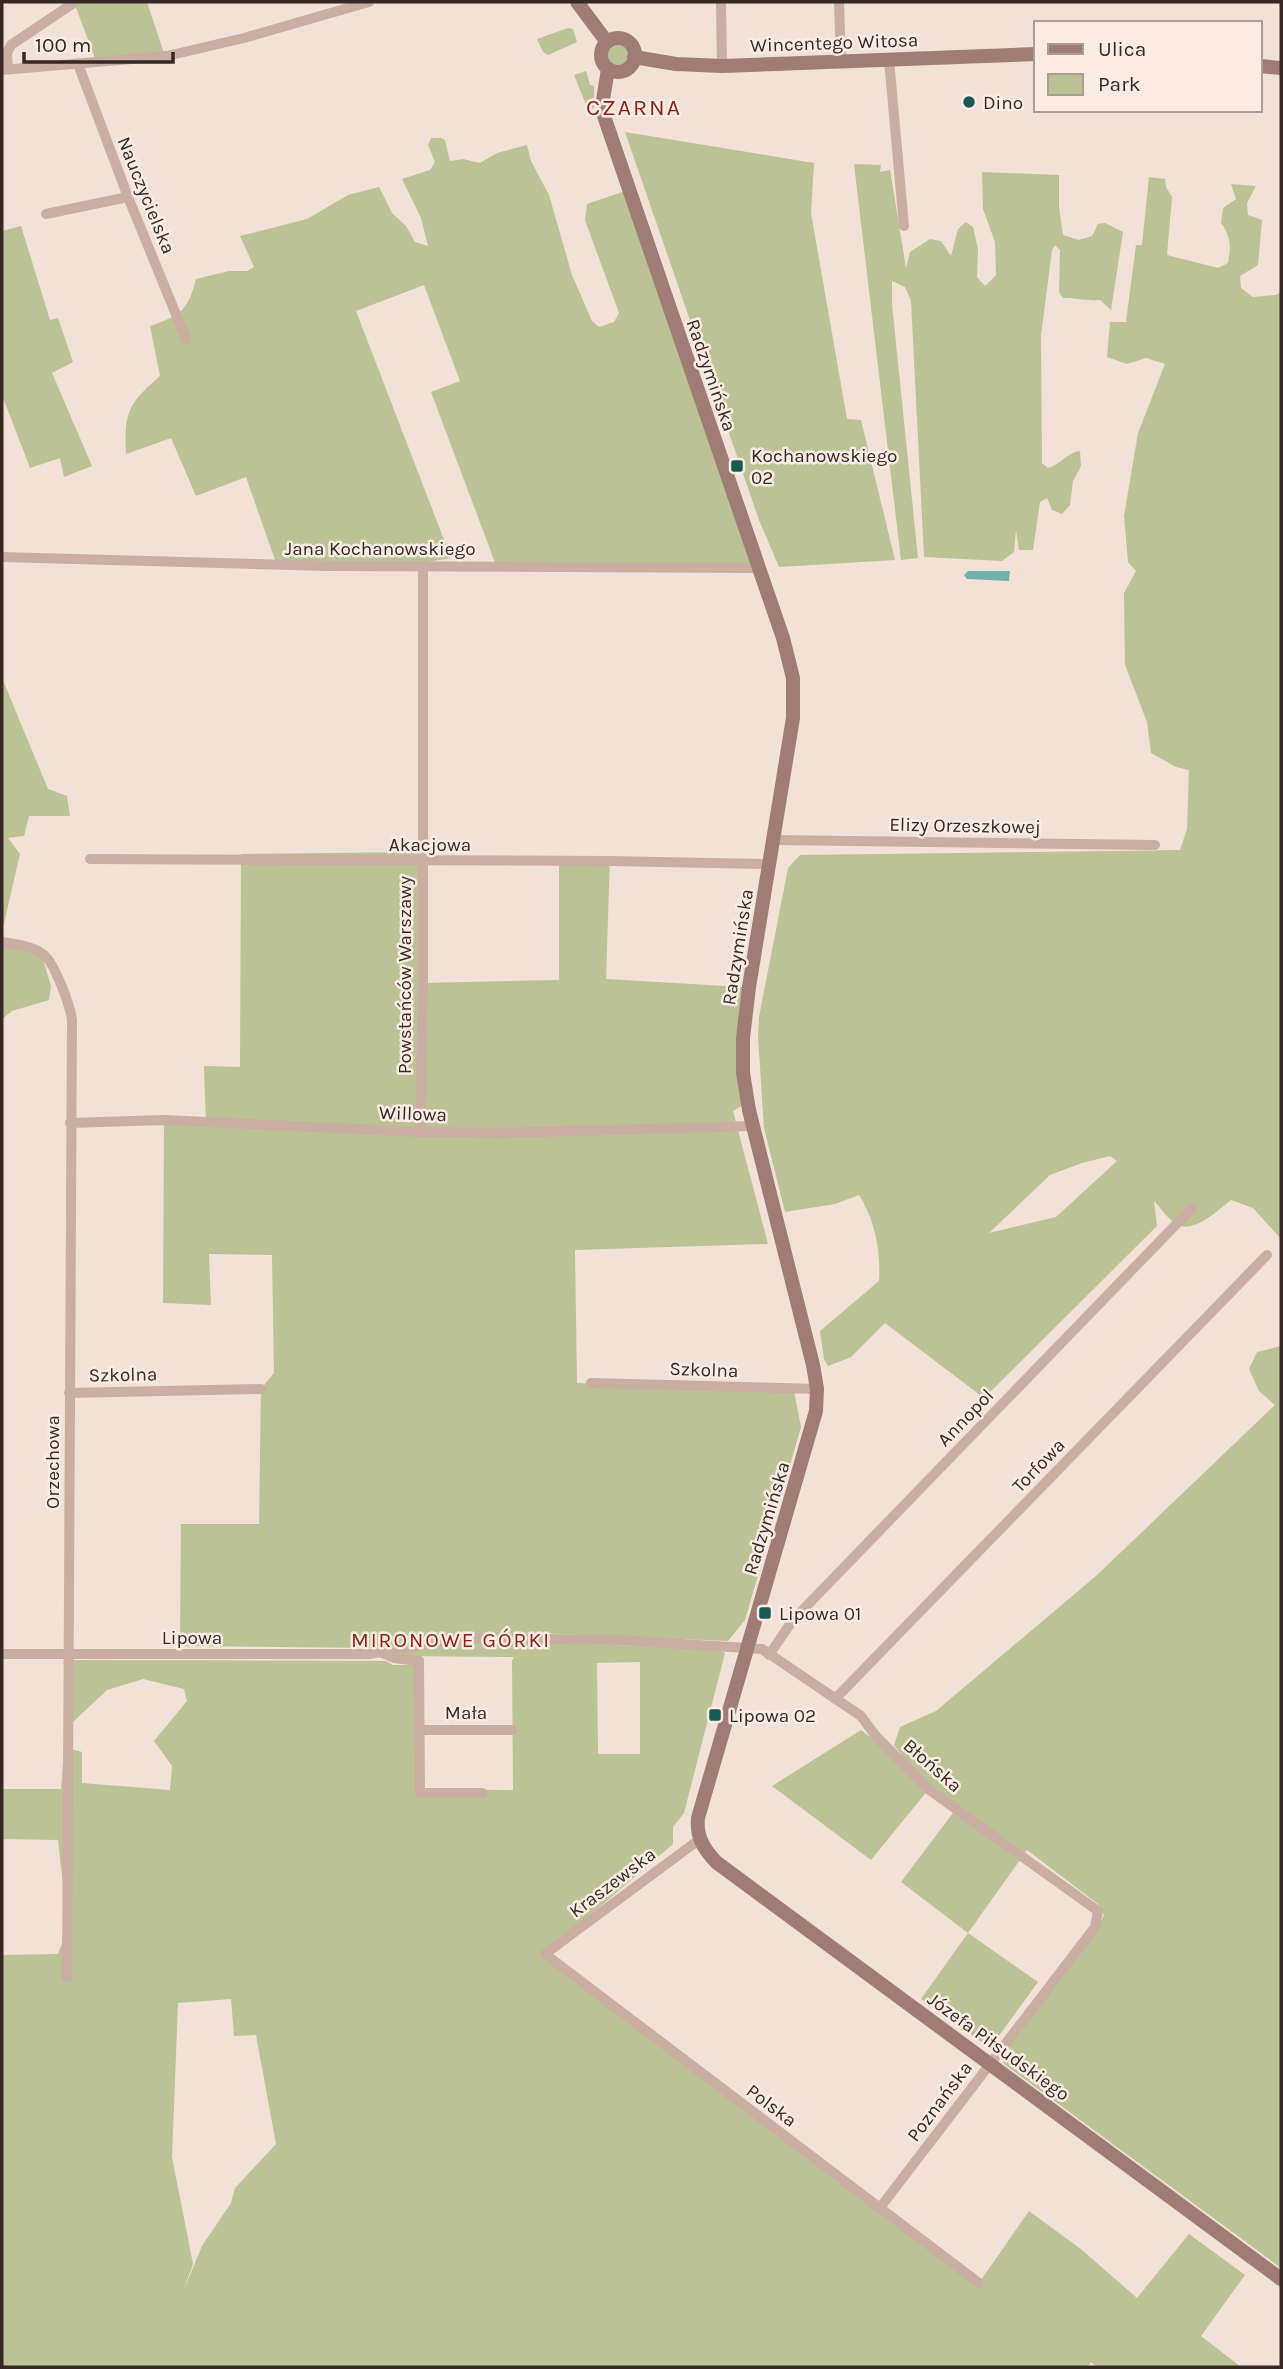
<svg xmlns="http://www.w3.org/2000/svg" width="1283" height="2369" font-family="Karla,sans-serif">
	<rect width="100%" height="100%" fill="#f2e1d7"/>
	<!-- green -->
	<g fill="#bac296" fill-rule="evenodd">
		<polygon points="81,2 147,2 164,53 95,58 75,5"/>
		<polygon points="568,28 573,29 577,42 548,55 543,52 537,39"/>
		<circle cx="618" cy="55" r="10"/>
		<polygon points="586,71 590,85 594,86 594,107 589,112 574,75"/>
		<polygon points="625,132 814,163 811,213 847,419 861,420 895,560 779,567 759,520"/>
		<path d="M 431,138 L 441,138 L 445,140 L 450,161 L 463,159 L 480,163 L 497,153 L 527,145 L 531,161 L 549,195 L 572,275 L 592,321 L 599,327 L 614,322 L 619,313 L 585,220 L 587,204 L 628,190 L 757,568 L 496,565 L 431,392 L 460,381 L 424,285 L 356,311 L 451,558 L 416,564 L 276,563 L 246,477 L 196,496 L 171,438 L 126,454 C 124,412 128,404 160,376 L 150,326 C 179,316 188,312 196,279 L 229,271 L 247,271 L 254,267 L 240,236 L 307,219 L 348,195 L 379,187 L 392,213 L 406,226 L 415,242 L 428,246 L 421,218 L 402,179 L 430,170 L 435,162 L 428,145 Z"/>
		<path d="M 854,164 L 881,165 L 880,172 L 890,170 L 906,268 L 910,252 L 930,239 L 941,241 L 951,256 L 958,229 L 966,222 L 973,227 L 978,249 L 977,277 L 985,286 L 996,275 L 995,242 L 983,209 L 982,172 L 1059,175 L 1059,207 L 1063,235 L 1079,240 L 1092,236 L 1098,224 L 1105,223 L 1123,232 L 1111,310 L 1100,300 C 1084,301 1077,298 1063,298 L 1059,292 L 1060,250 L 1055,245 L 1052,250 L 1041,336 L 1042,463 L 1048,468 C 1061,464 1068,452 1080,451 L 1081,466 L 1073,481 L 1070,505 L 1062,514 L 1052,510 L 1047,498 L 1040,502 L 1033,550 L 1019,550 L 1016,530 L 1014,552 L 1002,561 L 924,557 L 911,301 L 905,287 L 892,281 L 892,304 L 918,558 L 901,560 Z"/>
		<path d="M 1149,177 L 1165,179 L 1166,187 L 1172,197 L 1167,255 L 1218,268 L 1228,263 C 1231,247 1231,236 1221,223 L 1223,208 L 1236,199 L 1231,184 L 1256,186 L 1247,203 L 1248,215 L 1262,220 L 1258,265 L 1240,276 L 1241,288 L 1253,297 L 1276,295 L 1281,292 L 1281,1239 L 1253,1208 L 1231,1200 C 1218,1210 1195,1233 1178,1225 C 1169,1221 1161,1208 1154,1201 L 1157,1226 L 984,1398 L 885,1323 L 851,1357 L 828,1366 L 824,1359 L 820,1331 L 879,1281 C 881,1252 875,1220 859,1195 L 835,1204 L 785,1212 L 764,1128 L 758,1037 L 759,1017 L 788,868 L 800,855 L 1180,850 L 1187,829 L 1189,770 L 1176,767 L 1151,753 L 1147,722 L 1125,665 L 1124,593 L 1136,571 L 1128,562 L 1124,516 L 1138,433 L 1165,364 L 1146,358 L 1127,364 L 1107,357 L 1110,322 L 1126,322 L 1136,245 L 1142,245 ZM 1110,1156 L 1117,1161 L 1056,1217 L 989,1233 L 1050,1175 L 1082,1163 Z"/>
		<polygon points="21,226 50,320 58,318 73,362 52,373 92,466 64,477 60,458 30,468 2,395 2,231"/>
		<polygon points="2,678 48,789 67,796 70,816 29,816 24,836 8,838 20,854 2,932"/>
		<path d="M 422,852 L 421,983 L 559,980 L 559,857 L 610,858 L 606,979 L 743,987 C 739,1026 732,1067 743,1105 L 733,1111 L 768,1244 L 575,1250 L 577,1383 L 794,1391 L 801,1427 L 745,1620 L 728,1641 L 536,1633 L 436,1638 L 374,1648 L 180,1646 L 181,1524 L 259,1524 L 261,1389 L 274,1373 L 272,1255 L 209,1254 L 211,1305 L 163,1303 L 164,1124 L 206,1124 L 204,1066 L 240,1067 L 241,854 Z"/>
		<polygon points="2,942 42,956 51,986 49,1000 12,1011 2,1019"/>
		<polygon points="1281,1346 1281,2268 1004,2064 1001,2055 1099,1925 1104,1915 1098,1904 1027,1850 968,1933 1038,1982 990,2048 921,1999 968,1933 901,1882 956,1809 928,1790 871,1860 772,1786 861,1730 913,1770 894,1745 900,1727 936,1711 1096,1576 1275,1405 1259,1391 1249,1369 1257,1352"/>
		<path d="M 512,1641 L 717,1649 L 725,1653 L 684,1813 L 673,1827 L 673,1844 L 546,1953 L 979,2283 L 1029,2211 L 1082,2250 L 1137,2298 L 1189,2234 L 1245,2275 L 1201,2336 L 1241,2367 L 1098,2367 L 1091,2362 L 1087,2367 L 2,2367 L 2,1955 L 58,1954 L 68,1928 L 58,1840 L 2,1839 L 2,1789 L 61,1789 L 64,1747 L 82,1752 L 82,1783 L 170,1790 L 172,1766 L 154,1741 L 187,1701 L 184,1689 L 143,1679 L 107,1690 L 73,1722 L 73,1660 L 386,1661 L 393,1665 L 416,1665 L 416,1789 L 513,1790 L 512,1661 L 514,1657 L 403,1656 L 401,1651 L 436,1645 ZM 640,1662 L 640,1754 L 598,1754 L 597,1663 ZM 231,1999 L 234,2036 L 256,2035 L 276,2144 L 235,2188 L 231,2203 L 202,2246 L 183,2292 L 193,2264 L 172,2157 L 178,2003 Z"/>
	</g>
	<!-- water -->
	<polygon fill="#74b1aa" points="968,571 1010,571 1009,581 967,579 964,575"/>
	<g fill="none" stroke-linecap="round" stroke-linejoin="round">
		<!-- street -->
		<g stroke="#cbaea2" stroke-width="10">
			<polyline points="721,2 722,66"/>
			<polyline points="839,2 841,61"/>
			<polyline points="889,60 904,226"/>
			<polyline points="78,64 128,197 186,339"/>
			<polyline points="8,69 7,53 11,45 75,2"/>
			<polyline points="2,70 167,56 244,38 369,2"/>
			<polyline points="46,214 128,197"/>
			<polyline points="2,557 327,566 759,568"/>
			<polyline points="774,840 1155,845"/>
			<polyline points="90,859 609,861 770,864"/>
			<path d="M 2,942 C 15,944 33,946 44,955 C 55,964 70,1005 72,1020 L 67,1977"/>
			<polyline points="70,1123 163,1120 420,1132 500,1133 753,1126"/>
			<polyline points="420,1132 423,984 423,566"/>
			<polyline points="591,1383 817,1389"/>
			<polyline points="69,1393 261,1389"/>
			<polyline points="382,1653 394,1658 419,1661 420,1793 482,1793"/>
			<polyline points="2,1654 369,1654 443,1641 474,1638 618,1640 762,1649 861,1716 875,1735 928,1789 1098,1911 1095,1927 879,2209"/>
			<polyline points="769,1655 793,1620 1192,1208"/>
			<polyline points="835,1699 1267,1255"/>
			<polyline points="420,1730 512,1730"/>
			<polyline points="700,1839 545,1954 979,2283"/>
		</g>
		<!-- secondary -->
		<g stroke="#9f7d74" stroke-width="14">
			<polyline points="577,2 607,42"/>
			<circle cx="618" cy="55" r="17"/>
			<polyline points="634,57 676,64 722,66 1036,54"/>
			<polyline points="1260,66 1281,68"/>
			<path d="M 608,69 L 603,100 L 604,116 L 783,638 L 793,678 L 793,718 L 749,987 L 743,1038 L 743,1073 L 749,1110 L 813,1365 L 817,1389 L 816,1411 L 698,1818 C 696,1837 704,1849 716,1862 L 1281,2279"/>
		</g>
	</g>
	<!-- markers -->
	<g fill="#185953" stroke="#faece3" stroke-width="2.5">
		<circle cx="969" cy="102" r="7"/>
		<rect x="730" y="459" width="14" height="14" rx="3.5"/>
		<rect x="758" y="1606" width="14" height="14" rx="3.5"/>
		<rect x="708" y="1708" width="14" height="14" rx="3.5"/>
	</g>
	<g text-anchor="middle" stroke-width="5" stroke-linejoin="round" paint-order="stroke">
		<!-- street labels -->
		<g font-size="19" fill="#352825" stroke="#faece3">
			<text transform="translate(834 42) rotate(-2)" y="7">Wincentego Witosa</text>
			<text transform="translate(147 195) rotate(68)" y="7">Nauczycielska</text>
			<text transform="translate(712 375) rotate(71)" y="7">Radzymińska</text>
			<text x="380" y="555">Jana Kochanowskiego</text>
			<text transform="translate(965 825) rotate(1)" y="7">Elizy Orzeszkowej</text>
			<text x="430" y="851">Akacjowa</text>
			<text transform="translate(737 947) rotate(-81)" y="7">Radzymińska</text>
			<text transform="translate(404 975) rotate(-90)" y="7">Powstańców Warszawy</text>
			<text transform="translate(413 1113) rotate(2)" y="7">Willowa</text>
			<text transform="translate(704 1369) rotate(2)" y="7">Szkolna</text>
			<text transform="translate(123 1374) rotate(-1)" y="7">Szkolna</text>
			<text transform="translate(965 1417) rotate(-46)" y="7">Annopol</text>
			<text transform="translate(52 1462) rotate(-90)" y="7">Orzechowa</text>
			<text transform="translate(1038 1465) rotate(-46)" y="7">Torfowa</text>
			<text transform="translate(766 1518) rotate(-73)" y="7">Radzymińska</text>
			<text x="192" y="1644">Lipowa</text>
			<text x="466" y="1719">Mała</text>
			<text transform="translate(933 1765) rotate(41)" y="7">Błońska</text>
			<text transform="translate(612 1882) rotate(-37)" y="7">Kraszewska</text>
			<text transform="translate(999 2046) rotate(36)" y="7">Józefa Piłsudskiego</text>
			<text transform="translate(939 2101) rotate(-53)" y="7">Poznańska</text>
			<text transform="translate(772 2105) rotate(37)" y="7">Polska</text>
		</g>
		<!-- poi labels -->
		<g font-size="19" fill="#352825" stroke="#faece3" text-anchor="start">
			<text x="983" y="109">Dino</text>
			<text x="751" y="462">Kochanowskiego<tspan x="751" dy="22">02</tspan></text>
			<text x="779" y="1620">Lipowa 01</text>
			<text x="729" y="1722">Lipowa 02</text>
		</g>
		<!-- neighbourhood labels -->
		<g font-size="21" letter-spacing="2" fill="#892219" stroke="#faece3">
			<text x="451" y="1647">MIRONOWE GÓRKI</text>
		</g>
		<!-- quarter labels -->
		<g font-size="23" letter-spacing="2" fill="#892219" stroke="#faece3">
			<text x="634" y="115">CZARNA</text>
		</g>
	</g>
	<!-- border -->
	<rect width="1283" height="2369" fill="none" stroke="#352825" stroke-width="7"/>
	<!-- legend -->
	<rect x="1034" y="21" width="228" height="91" fill="#faece3" stroke="#ab9e97" stroke-width="2"/>
	<rect x="1048" y="44" width="35" height="10" fill="#9f7d74" stroke="#ab9e97" stroke-width="2"/>
	<text x="1098" y="56" font-size="21" fill="#352825">Ulica</text>
	<rect x="1048" y="74" width="35" height="21" fill="#bac296" stroke="#ab9e97" stroke-width="2"/>
	<text x="1098" y="91" font-size="21" fill="#352825">Park</text>
	<!-- scale -->
	<path d="M24 52v10h149v-10" fill="none" stroke="#352825" stroke-width="3.5"/>
	<text x="35" y="52" font-size="21" fill="#352825" stroke="#faece3" stroke-width="5" paint-order="stroke">100 m</text>
</svg>
